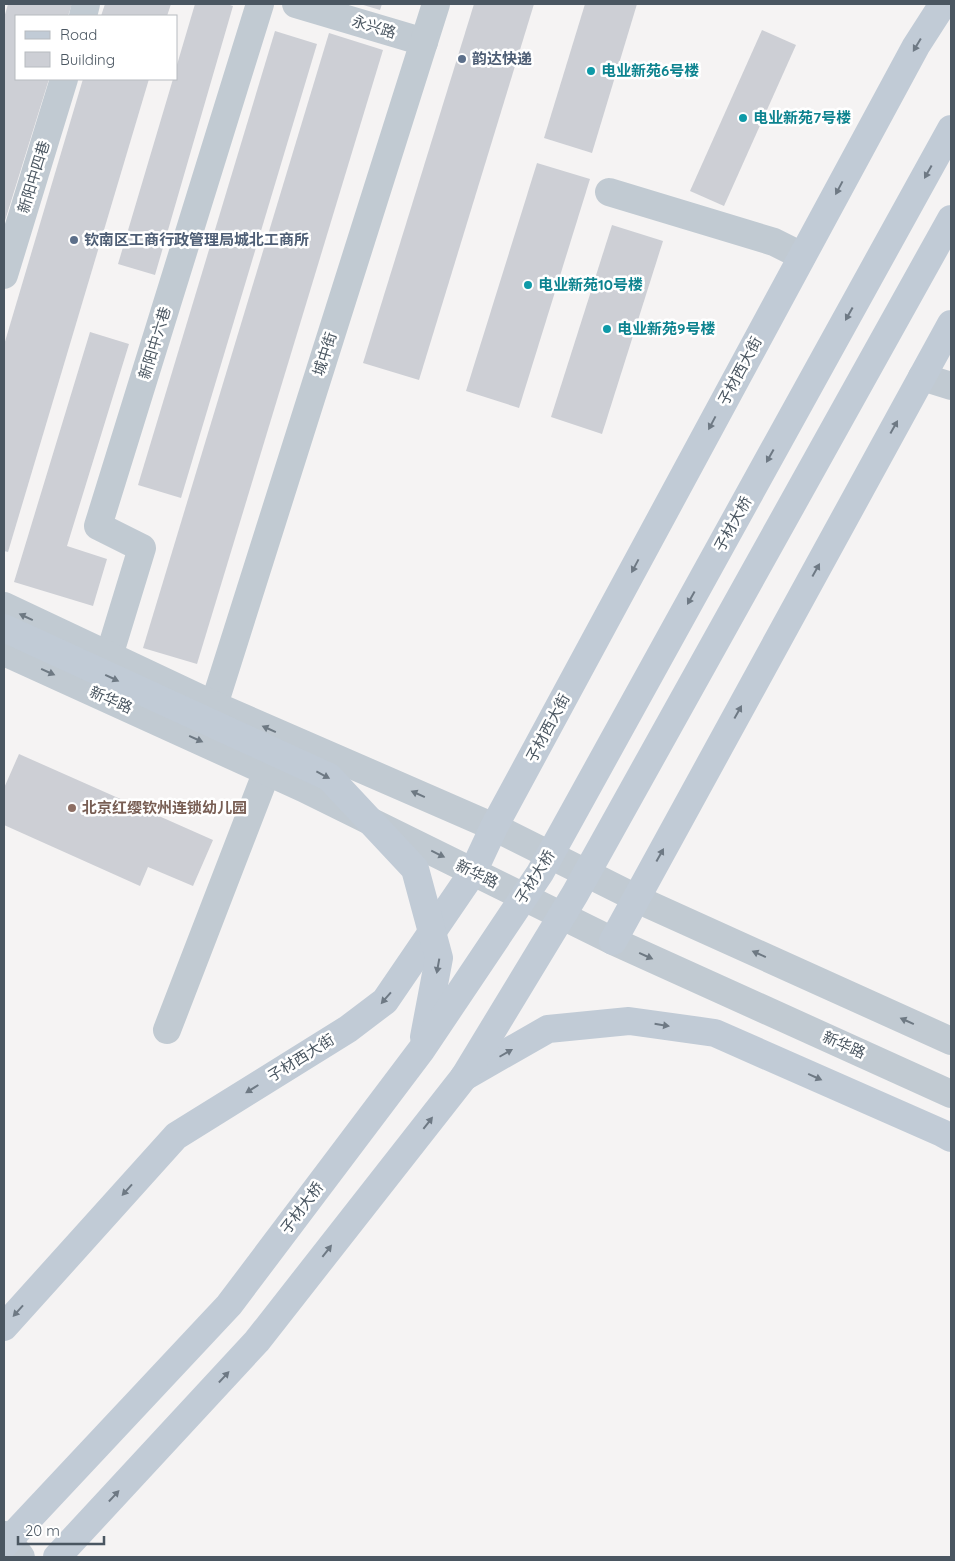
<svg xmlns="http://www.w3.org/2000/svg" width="955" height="1561" font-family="Quicksand,'Noto Sans SC',sans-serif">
	<rect width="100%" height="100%" fill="#f5f3f3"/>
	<!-- building -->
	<g fill="#cdcfd5">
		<polygon points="8,4 72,4 68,16 16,16 16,79 49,79 4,224 4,18"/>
		<polygon points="105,4 171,4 167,16 101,16"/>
		<polygon points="195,4 227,4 233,6 155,275 118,264 173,79 176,79 176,68"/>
		<polygon points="360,4 382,4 380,10"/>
		<polygon points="474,4 534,4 419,380 363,363"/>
		<polygon points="585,4 637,4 592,153 544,138"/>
		<polygon points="762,30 796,45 724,206 690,191"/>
		<polygon points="275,31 317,44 181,498 138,485"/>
		<polygon points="329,33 383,50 197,664 143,648"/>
		<polygon points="83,79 149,79 8,552 4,551 4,345"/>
		<polygon points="537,163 590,179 519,408 466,391"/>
		<polygon points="612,225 663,241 602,434 551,417"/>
		<polygon points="90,332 129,344 67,546 107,559 93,606 14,582"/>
		<polygon points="19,754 213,840 193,886 148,867 140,886 4,825 4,788"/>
	</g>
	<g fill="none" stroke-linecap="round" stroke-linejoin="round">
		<!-- minor -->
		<g stroke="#c1cad2" stroke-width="28">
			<polyline points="296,4 424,42"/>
			<polyline points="83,16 86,4"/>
			<polyline points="609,192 774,242 802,256"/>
			<polyline points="4,275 64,79"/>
			<polyline points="922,377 951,386"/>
			<polyline points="109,656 142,548 98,526 260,4"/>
			<polyline points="214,705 436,4"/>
			<polyline points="167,1030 267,771"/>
			<polyline points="4,1535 21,1557"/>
		</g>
		<!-- tertiary -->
		<g stroke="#c1cad2" stroke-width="28">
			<polyline points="4,606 214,705 494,827 650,905 951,1041"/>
			<polyline points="4,652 303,788 613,941 951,1094"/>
		</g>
		<!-- secondary -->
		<g stroke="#c1cbd6" stroke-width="28">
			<polyline points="613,941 951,324"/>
			<polyline points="464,1077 548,1029 629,1021 715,1033 942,1133 951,1138"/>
			<polyline points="4,1327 176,1136 348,1029 385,1001 473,872 494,827 916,46 943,4"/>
		</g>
		<!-- secondary-bridge -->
		<g stroke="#c1cbd6" stroke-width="28">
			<polyline points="4,628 329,777 415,869 439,958 424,1037"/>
			<polyline points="4,1545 229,1305 422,1049 540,873 951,129"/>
			<polyline points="57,1557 257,1341 464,1077 575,894 951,219"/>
		</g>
	</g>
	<!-- one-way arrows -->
	<defs><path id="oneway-solid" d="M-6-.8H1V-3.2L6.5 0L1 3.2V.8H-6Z" transform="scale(1.25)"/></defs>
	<g fill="#6e7984">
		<use href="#oneway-solid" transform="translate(917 45) rotate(121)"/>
		<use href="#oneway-solid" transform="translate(928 172) rotate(119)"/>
		<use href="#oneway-solid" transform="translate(839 188) rotate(118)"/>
		<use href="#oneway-solid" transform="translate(849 314) rotate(119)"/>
		<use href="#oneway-solid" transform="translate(712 423) rotate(118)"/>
		<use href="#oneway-solid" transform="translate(894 427) rotate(-61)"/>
		<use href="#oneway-solid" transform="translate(770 456) rotate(119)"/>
		<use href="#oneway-solid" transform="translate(635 566) rotate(118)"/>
		<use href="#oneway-solid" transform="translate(816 570) rotate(-61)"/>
		<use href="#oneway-solid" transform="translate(691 598) rotate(119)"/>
		<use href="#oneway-solid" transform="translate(112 678) rotate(25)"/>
		<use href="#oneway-solid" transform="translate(738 712) rotate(-61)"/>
		<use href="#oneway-solid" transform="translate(323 775) rotate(28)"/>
		<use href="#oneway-solid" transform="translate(660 855) rotate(-61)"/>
		<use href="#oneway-solid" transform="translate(438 966) rotate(100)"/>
		<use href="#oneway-solid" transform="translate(386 998) rotate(131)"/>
		<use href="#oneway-solid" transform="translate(662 1025) rotate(9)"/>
		<use href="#oneway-solid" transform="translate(506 1053) rotate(-30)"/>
		<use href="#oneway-solid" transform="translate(815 1077) rotate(24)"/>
		<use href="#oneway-solid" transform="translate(252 1089) rotate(148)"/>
		<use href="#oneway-solid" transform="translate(428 1123) rotate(-52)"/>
		<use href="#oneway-solid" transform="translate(127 1190) rotate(132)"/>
		<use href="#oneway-solid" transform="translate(327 1251) rotate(-52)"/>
		<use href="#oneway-solid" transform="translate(18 1311) rotate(132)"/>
		<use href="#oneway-solid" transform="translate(224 1377) rotate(-47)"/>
		<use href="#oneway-solid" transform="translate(114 1496) rotate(-47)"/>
	</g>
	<g fill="#6e7983">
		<use href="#oneway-solid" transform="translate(26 617) rotate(-155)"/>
		<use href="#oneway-solid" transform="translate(48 672) rotate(24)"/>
		<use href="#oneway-solid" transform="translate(269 729) rotate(-156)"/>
		<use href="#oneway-solid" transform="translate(196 739) rotate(24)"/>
		<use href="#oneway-solid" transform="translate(418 794) rotate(-156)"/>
		<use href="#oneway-solid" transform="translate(438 854) rotate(26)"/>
		<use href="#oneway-solid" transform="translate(759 954) rotate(-156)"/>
		<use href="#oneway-solid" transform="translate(646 956) rotate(24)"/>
		<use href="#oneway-solid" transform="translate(907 1021) rotate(-156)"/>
	</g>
	<!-- markers -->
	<g fill="#5c6f8a" stroke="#fff" stroke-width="2">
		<circle cx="462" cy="59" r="5"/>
		<circle cx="74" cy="240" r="5"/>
	</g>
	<g fill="#0f9aa8" stroke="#fff" stroke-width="2">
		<circle cx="591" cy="71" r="5"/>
		<circle cx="743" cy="118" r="5"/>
		<circle cx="528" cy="285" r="5"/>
		<circle cx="607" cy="329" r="5"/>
	</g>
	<circle fill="#8d6e63" stroke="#fff" stroke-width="2" cx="72" cy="808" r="5"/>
	<g text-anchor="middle" stroke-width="5" stroke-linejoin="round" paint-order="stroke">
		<!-- street labels -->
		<g font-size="15" fill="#4a5661" stroke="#fff">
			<text transform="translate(374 27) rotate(17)" y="5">永兴路</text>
			<text transform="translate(34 177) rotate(-73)" y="5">新阳中四巷</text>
			<text transform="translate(155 343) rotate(-73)" y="5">新阳中六巷</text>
			<text transform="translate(325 354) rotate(-72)" y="5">城中街</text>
			<text transform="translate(740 371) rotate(-62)" y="5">子材西大街</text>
			<text transform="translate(733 524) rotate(-61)" y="5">子材大桥</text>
			<text transform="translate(111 700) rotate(24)" y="5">新华路</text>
			<text transform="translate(548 728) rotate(-62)" y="5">子材西大街</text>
			<text transform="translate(477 874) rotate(26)" y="5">新华路</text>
			<text transform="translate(535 877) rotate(-58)" y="5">子材大桥</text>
			<text transform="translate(844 1045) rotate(24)" y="5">新华路</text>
			<text transform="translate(301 1058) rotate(-32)" y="5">子材西大街</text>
			<text transform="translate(302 1208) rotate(-53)" y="5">子材大桥</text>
		</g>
		<!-- service labels -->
		<g font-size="15" font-weight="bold" fill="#4e5e75" stroke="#fff" text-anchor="start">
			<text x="472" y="64">韵达快递</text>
			<text x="84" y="245">钦南区工商行政管理局城北工商所</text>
		</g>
		<!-- culture labels -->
		<g font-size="15" font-weight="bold" fill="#0d838f" stroke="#fff" text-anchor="start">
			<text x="601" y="76">电业新苑6号楼</text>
			<text x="753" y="123">电业新苑7号楼</text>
			<text x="538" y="290">电业新苑10号楼</text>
			<text x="617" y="334">电业新苑9号楼</text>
		</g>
		<!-- education labels -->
		<g font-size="15" font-weight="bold" fill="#785e54" stroke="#fff" text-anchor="start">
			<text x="82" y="813">北京红缨钦州连锁幼儿园</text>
		</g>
	</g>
	<!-- border -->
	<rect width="955" height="1561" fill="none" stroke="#4a5661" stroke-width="10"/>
	<!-- legend -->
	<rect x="15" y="15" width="162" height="65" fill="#ffffff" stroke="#b7bbc0"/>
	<rect x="25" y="31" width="25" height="8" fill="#c1cbd6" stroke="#b7bbc0"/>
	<text x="60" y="40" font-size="15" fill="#4a5661">Road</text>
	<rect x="25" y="52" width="25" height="15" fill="#cdcfd5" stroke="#b7bbc0"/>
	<text x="60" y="65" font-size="15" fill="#4a5661">Building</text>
	<!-- scale -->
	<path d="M18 1536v8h86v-8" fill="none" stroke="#4a5661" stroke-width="2.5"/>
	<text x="25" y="1536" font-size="15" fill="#4a5661" stroke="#ffffff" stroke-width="4" paint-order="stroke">20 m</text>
</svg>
